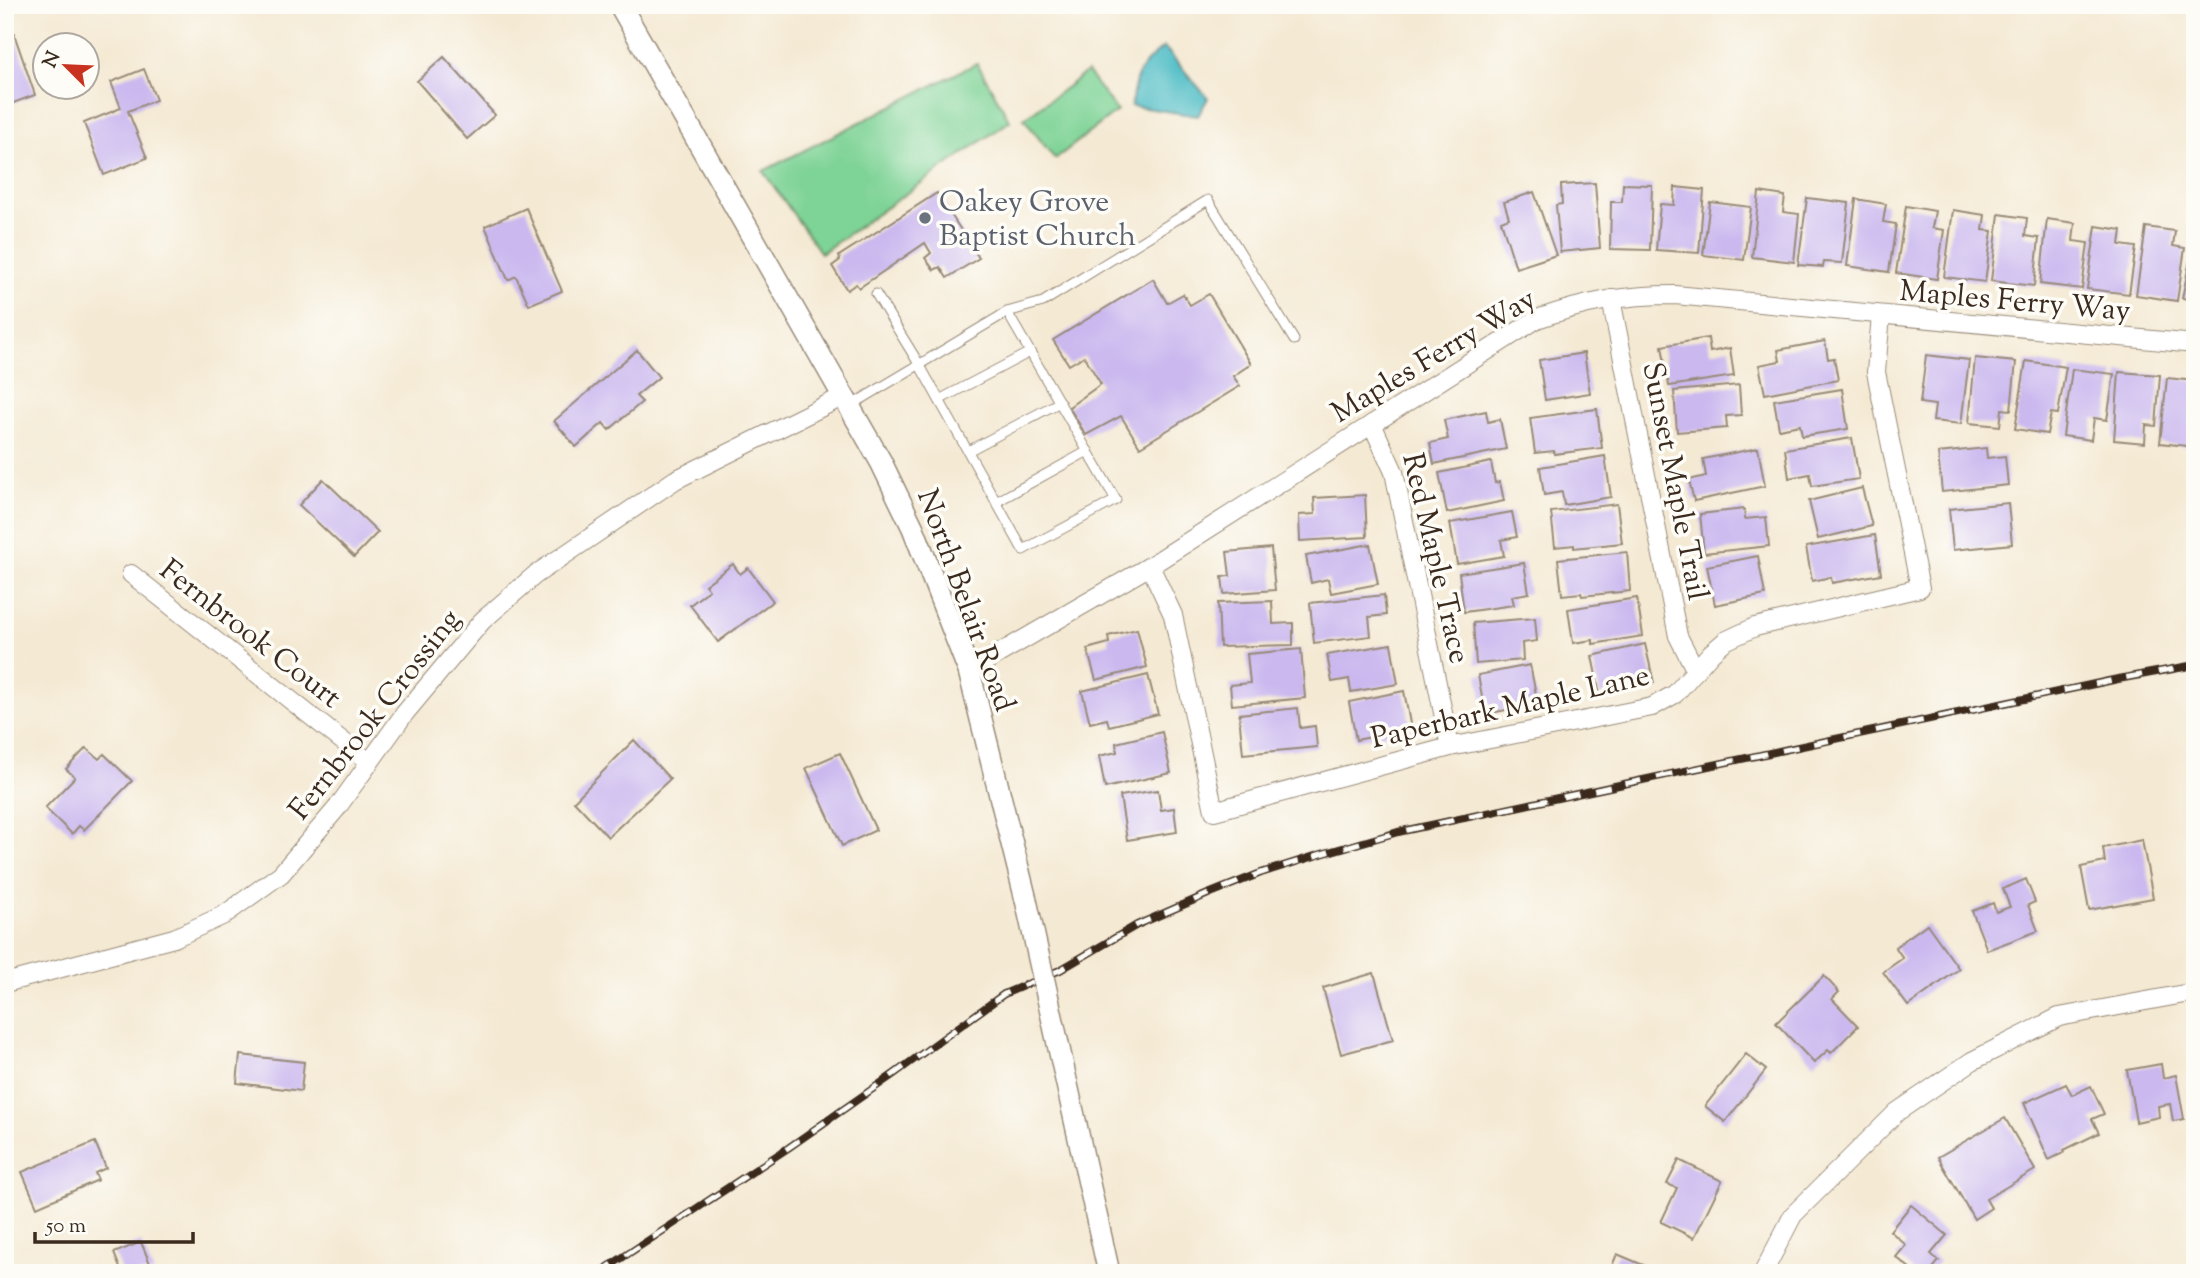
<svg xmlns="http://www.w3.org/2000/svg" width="2200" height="1278" font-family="'Sorts Mill Goudy',serif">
	<rect width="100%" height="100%" fill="#fdfcf7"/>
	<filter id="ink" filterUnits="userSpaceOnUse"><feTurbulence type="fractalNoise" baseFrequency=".0143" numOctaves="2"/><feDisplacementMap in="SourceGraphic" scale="14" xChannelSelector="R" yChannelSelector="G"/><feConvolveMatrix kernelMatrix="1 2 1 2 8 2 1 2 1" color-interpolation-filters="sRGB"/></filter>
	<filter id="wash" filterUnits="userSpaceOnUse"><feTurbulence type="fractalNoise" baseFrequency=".00686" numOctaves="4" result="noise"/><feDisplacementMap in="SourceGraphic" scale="28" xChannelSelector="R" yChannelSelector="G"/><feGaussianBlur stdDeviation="1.57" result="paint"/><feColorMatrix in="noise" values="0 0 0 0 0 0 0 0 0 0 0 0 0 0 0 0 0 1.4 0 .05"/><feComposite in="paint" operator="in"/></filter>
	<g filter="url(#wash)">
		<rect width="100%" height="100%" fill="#f4e9d3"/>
		<!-- green -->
		<g fill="#7ed396" stroke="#5c7e5a" stroke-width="2">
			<polygon points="977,63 1010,121 821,253 763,171"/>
			<polygon points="1087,72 1117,111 1055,159 1024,119"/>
		</g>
		<!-- water -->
		<path fill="#4fbdc6" stroke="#457472" stroke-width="2" d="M 1164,47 L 1208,98 L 1198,116 L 1131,106 C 1135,75 1139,66 1164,47 Z"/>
		<g id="blocks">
			<!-- building -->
			<g fill="#cab8ef">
				<polygon points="11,25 35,95 5,106 5,27"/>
				<polygon points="444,57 495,115 467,139 417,81"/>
				<polygon points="144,69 156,100 128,111 147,158 104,175 84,123 121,108 111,82"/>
				<polygon points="1595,183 1600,248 1560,252 1556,205 1562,204 1561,185"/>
				<polygon points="1623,184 1652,185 1650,250 1610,249 1611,202 1622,202"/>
				<polygon points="1675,187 1704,190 1699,253 1656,250 1660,204 1674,205"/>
				<polygon points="1534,192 1556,255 1516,268 1501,221 1509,218 1504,202"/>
				<polygon points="1759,192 1785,196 1783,212 1799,214 1794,262 1752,257"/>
				<polygon points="937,193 979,258 947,278 940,267 934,270 925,258 931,253 925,243 859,288 856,284 847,290 832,266 840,260 839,256"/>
				<polygon points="1807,198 1849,203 1842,263 1824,262 1823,267 1798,265"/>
				<polygon points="1856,199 1886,204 1883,222 1896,224 1889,272 1847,266"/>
				<polygon points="1710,202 1751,207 1744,260 1703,255"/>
				<polygon points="1906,206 1935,211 1932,228 1944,230 1937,279 1896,273"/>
				<polygon points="526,208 562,291 529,305 516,276 508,280 485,226"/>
				<polygon points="1953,210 1985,215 1983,230 1992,231 1985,282 1944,277"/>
				<polygon points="1999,214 2027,218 2025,236 2039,238 2034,286 1991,281"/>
				<polygon points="2047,219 2075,223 2073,241 2088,243 2082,289 2040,284"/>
				<polygon points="2096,226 2122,230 2120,245 2136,247 2129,294 2087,289"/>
				<polygon points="2146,227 2175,231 2173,246 2185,248 2177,301 2136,295"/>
				<polygon points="2194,242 2195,242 2195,300 2182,298"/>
				<polygon points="1153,279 1167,303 1183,294 1190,305 1209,294 1251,364 1233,376 1240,386 1140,447 1121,416 1086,435 1069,407 1101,384 1084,356 1069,365 1053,340"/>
				<polygon points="1708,338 1710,352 1730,348 1734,376 1669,386 1662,346"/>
				<polygon points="1825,341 1828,359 1834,358 1838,380 1765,394 1759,365 1780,361 1778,350"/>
				<polygon points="637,350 659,377 636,396 642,402 609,430 603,423 576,447 554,421"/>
				<polygon points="1584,353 1590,393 1545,400 1539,360"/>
				<polygon points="1926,355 1969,360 1961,424 1933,421 1935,405 1920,403"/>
				<polygon points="1975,358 2016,362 2011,410 2002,409 2000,426 1969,423"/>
				<polygon points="2026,361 2066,367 2058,414 2051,413 2047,434 2015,429"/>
				<polygon points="2072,369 2114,374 2107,420 2094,418 2091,440 2063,436"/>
				<polygon points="2119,372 2160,375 2156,426 2146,425 2145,443 2114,440"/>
				<polygon points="2167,378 2195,381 2195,447 2160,443"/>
				<polygon points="1739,385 1741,415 1726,416 1727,428 1677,432 1674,391"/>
				<polygon points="1842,389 1848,429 1802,436 1800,425 1779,429 1774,400"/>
				<polygon points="1597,409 1602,448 1554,454 1554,451 1535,453 1530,418"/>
				<polygon points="1486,411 1488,422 1500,419 1506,449 1434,464 1430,443 1448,439 1444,420"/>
				<polygon points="1852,438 1859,479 1812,486 1810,474 1789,478 1785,449"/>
				<polygon points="1758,448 1765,486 1694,501 1689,480 1706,476 1703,459"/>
				<polygon points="1986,448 1987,458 2005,456 2008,485 1942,492 1938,453"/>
				<polygon points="1605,456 1611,497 1564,505 1562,492 1544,495 1540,467"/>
				<polygon points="1491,462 1495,483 1500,482 1504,501 1447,513 1439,473"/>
				<polygon points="323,479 378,532 354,557 299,505"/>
				<polygon points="1862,488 1872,526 1818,539 1809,501"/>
				<polygon points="1365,495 1367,537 1300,541 1299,515 1315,514 1314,498"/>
				<polygon points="2008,503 2012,544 1953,550 1949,509"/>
				<polygon points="1617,504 1622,543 1574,548 1574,545 1555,547 1551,512"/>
				<polygon points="1744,509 1745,519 1766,517 1769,546 1704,553 1700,514"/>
				<polygon points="1512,512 1517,537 1501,540 1504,556 1457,564 1450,523"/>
				<polygon points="1875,535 1881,574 1832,583 1831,577 1812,581 1806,547"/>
				<polygon points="1370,544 1378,584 1331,593 1328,579 1311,583 1306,556"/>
				<polygon points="1271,548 1275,590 1224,594 1222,577 1230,576 1227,552"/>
				<polygon points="1627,552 1630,591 1582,596 1581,593 1562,595 1558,559"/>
				<polygon points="1758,556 1765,595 1715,605 1707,566"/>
				<polygon points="1524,563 1529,593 1512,596 1514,605 1464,612 1459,573"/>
				<polygon points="733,564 740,574 748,568 773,601 718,642 690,605 709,590 705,585"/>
				<polygon points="1384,595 1386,615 1369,617 1371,636 1314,643 1310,603"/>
				<polygon points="1637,598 1643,636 1593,644 1593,640 1573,643 1568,609"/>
				<polygon points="1272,601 1273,624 1293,623 1293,645 1220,647 1218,603"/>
				<polygon points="1535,618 1537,641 1522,643 1523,660 1476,664 1473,623"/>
				<polygon points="1137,629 1147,667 1096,680 1087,649 1109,643 1108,636"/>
				<polygon points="1391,644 1398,684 1351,692 1349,679 1332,682 1327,655"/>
				<polygon points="1645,644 1654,683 1600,695 1592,656"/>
				<polygon points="1301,649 1305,698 1232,705 1230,685 1250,683 1247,654"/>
				<polygon points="1530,665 1538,704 1485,714 1478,675"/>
				<polygon points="1148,675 1158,714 1109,726 1107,719 1090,723 1082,691"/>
				<polygon points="1404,691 1411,729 1356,740 1349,702"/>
				<polygon points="1298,708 1300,728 1315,726 1317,747 1243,754 1239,714"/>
				<polygon points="1162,732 1171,773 1105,788 1099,756 1117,752 1116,743"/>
				<polygon points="634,740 670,779 608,837 574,801"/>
				<polygon points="86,748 99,759 104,754 132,781 84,830 79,826 72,834 45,808 75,777 66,769"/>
				<polygon points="840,753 876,830 842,846 806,768"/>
				<polygon points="1158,790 1161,810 1174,808 1177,832 1127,840 1120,796"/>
				<polygon points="2142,840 2153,898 2089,910 2081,867 2105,862 2103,848"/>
				<polygon points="2026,879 2035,902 2028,905 2038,931 1987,950 1972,911 1993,903 1996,912 2010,907 2003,889"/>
				<polygon points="1927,924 1959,969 1908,1006 1883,972 1903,958 1895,947"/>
				<polygon points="1374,973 1393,1040 1341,1054 1323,988"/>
				<polygon points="1824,976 1839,992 1832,999 1858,1026 1831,1053 1828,1050 1814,1063 1776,1023"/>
				<polygon points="1746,1054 1766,1070 1725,1122 1705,1106"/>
				<polygon points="240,1055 304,1062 301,1091 237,1083"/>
				<polygon points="2161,1064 2163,1078 2176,1075 2184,1119 2173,1121 2170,1104 2158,1106 2159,1117 2136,1122 2127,1070"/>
				<polygon points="2066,1084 2072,1095 2091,1086 2104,1114 2092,1119 2099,1133 2064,1150 2065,1152 2049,1160 2024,1103"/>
				<polygon points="2005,1118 2035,1170 1986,1199 1991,1208 1974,1219 1938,1157"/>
				<polygon points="95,1142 106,1168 95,1173 98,1180 37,1207 22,1172"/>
				<polygon points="1679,1160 1722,1181 1694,1238 1661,1222 1677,1188 1667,1184"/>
				<polygon points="1911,1205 1947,1235 1931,1254 1939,1261 1929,1273 1916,1273 1896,1257 1906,1245 1890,1231"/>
				<polygon points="141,1242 154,1273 122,1273 114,1253"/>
				<polygon points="1617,1254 1662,1273 1609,1273"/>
			</g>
		</g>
	</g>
	<g filter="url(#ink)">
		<use href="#blocks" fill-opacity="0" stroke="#988a78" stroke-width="2"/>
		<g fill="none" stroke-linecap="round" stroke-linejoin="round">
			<!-- service casing -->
			<g stroke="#988a78" stroke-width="11">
				<g id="service">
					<polyline points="876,294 919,364 1023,550 1116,500 1007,312"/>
					<polyline points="939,400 1030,352"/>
					<polyline points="850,406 1007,312 1043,302 1208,200 1294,340"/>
					<polyline points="968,451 1060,402"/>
					<polyline points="996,502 1088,451"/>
				</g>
			</g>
			<!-- minor casing -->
			<g stroke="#988a78" stroke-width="20">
				<g id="minor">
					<polyline points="1611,299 1678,636 1696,671"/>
					<polyline points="1372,424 1394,472 1450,747"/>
					<polyline points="1150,566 1173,615 1214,811 1450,747 1652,707 1675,694 1711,653 1725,641 1755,627 1920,588 1876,372 1881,315"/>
					<polyline points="131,574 369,762"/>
					<path d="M 969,671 L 1150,566 L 1537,319 C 1586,302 1623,295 1675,295 L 2195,344"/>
					<polyline points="5,983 174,938 224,915 281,874 337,808 405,713 482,621 535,575 675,480 842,397"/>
					<polyline points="1763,1273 1793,1215 1897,1112 1972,1061 2059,1017 2195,992"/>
				</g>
			</g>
			<!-- tertiary casing -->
			<g stroke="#988a78" stroke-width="24">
				<g id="tertiary">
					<polyline points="620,5 881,462 913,528 969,671 1026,900"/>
					<polyline points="1058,1044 1109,1273"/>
				</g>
			</g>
			<!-- service -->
			<use href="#service" stroke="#fff" stroke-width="9"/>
			<!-- minor -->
			<use href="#minor" stroke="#fff" stroke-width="18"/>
			<!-- tertiary -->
			<use href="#tertiary" stroke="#fff" stroke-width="21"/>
			<!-- rail casing -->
			<g stroke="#3b2a1e" stroke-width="8">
				<polyline id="rail" points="599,1273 788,1148 894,1074 1004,994 1060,970 1137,925 1208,894 1261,873 1318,855 1398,832 2118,679 2195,665"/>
			</g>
			<!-- rail -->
			<use href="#rail" stroke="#fdfcf7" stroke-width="5" stroke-dasharray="16" stroke-linecap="butt"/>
			<!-- tertiary-bridge casing -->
			<g stroke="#988a78" stroke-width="24" stroke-linecap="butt">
				<polyline id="tertiary-bridge" points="1026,900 1058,1044"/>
			</g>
			<!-- tertiary-bridge -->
			<use href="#tertiary-bridge" stroke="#fff" stroke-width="21"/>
		</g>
	</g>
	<!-- markers -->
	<circle fill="#6b7280" stroke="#fdfcf7" stroke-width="2.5" cx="925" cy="218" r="7"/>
	<g text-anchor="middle" stroke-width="7" stroke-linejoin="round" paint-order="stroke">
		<!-- worship labels -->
		<g font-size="30" fill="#5b616d" stroke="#fdfcf7" text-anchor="start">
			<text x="939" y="211">Oakey Grove<tspan x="939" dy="34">Baptist Church</tspan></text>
		</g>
		<!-- street labels -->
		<g font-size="30" fill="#3b2a1e" stroke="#fdfcf7">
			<text transform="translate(2015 300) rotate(5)" y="10">Maples Ferry Way</text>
			<text transform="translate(1433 355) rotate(-31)" y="10">Maples Ferry Way</text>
			<text transform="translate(1676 481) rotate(79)" y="10">Sunset Maple Trail</text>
			<text transform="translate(1437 558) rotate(77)" y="10">Red Maple Trace</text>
			<text transform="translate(967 600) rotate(70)" y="10">North Belair Road</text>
			<text transform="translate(251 633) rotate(38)" y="10">Fernbrook Court</text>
			<text transform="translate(1510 706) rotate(-13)" y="10">Paperbark Maple Lane</text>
			<text transform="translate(374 714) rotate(-52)" y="10">Fernbrook Crossing</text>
		</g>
	</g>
	<!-- margin -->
	<rect width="2200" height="1278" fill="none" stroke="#fdfcf7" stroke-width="28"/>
	<!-- north arrow -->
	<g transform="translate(66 66) rotate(294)"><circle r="33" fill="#fdfcf7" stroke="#afa8a0" stroke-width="2"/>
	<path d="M0-5L12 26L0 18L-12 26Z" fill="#c8321e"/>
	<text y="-10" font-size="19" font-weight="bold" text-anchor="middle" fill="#3b2a1e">N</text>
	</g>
	<!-- scale -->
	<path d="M35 1232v10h158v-10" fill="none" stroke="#3b2a1e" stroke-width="3.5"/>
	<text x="46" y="1232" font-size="21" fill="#3b2a1e" stroke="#fdfcf7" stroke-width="5" paint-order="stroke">50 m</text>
</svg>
